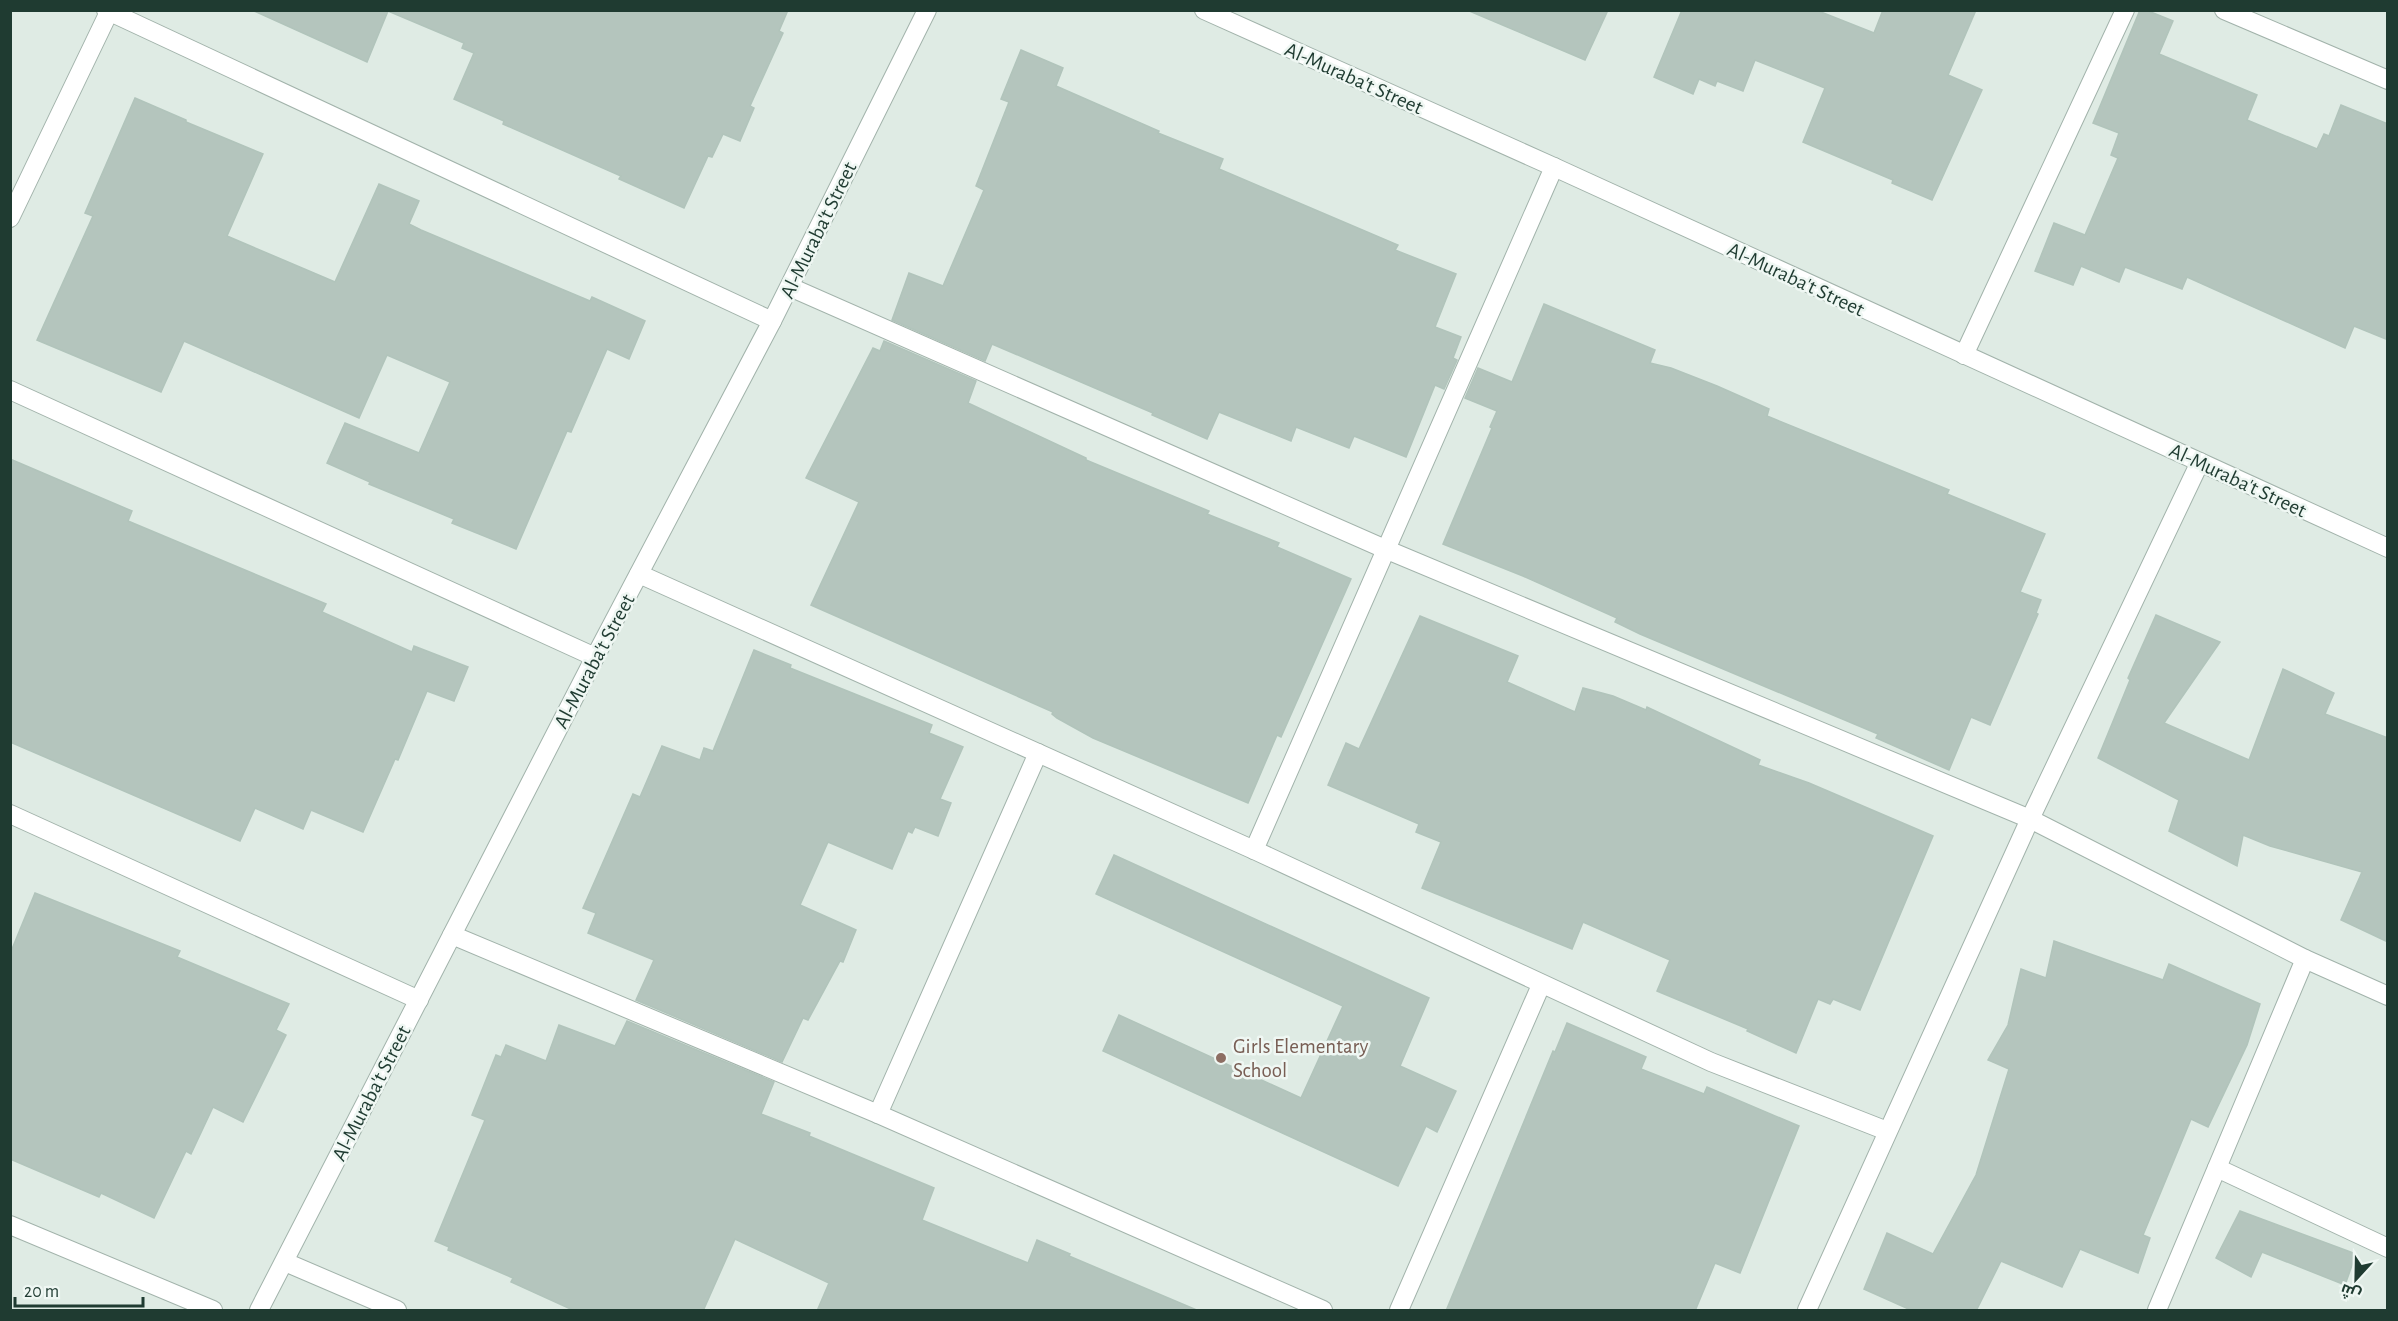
<svg xmlns="http://www.w3.org/2000/svg" width="2398" height="1321" font-family="'Alegreya Sans',Cairo,sans-serif">
	<rect width="100%" height="100%" fill="#dfebe4"/>
	<!-- building -->
	<g fill="#b4c5bd" stroke="#b1c4bb" stroke-width="1.5">
		<polygon points="252,10 788,10 779,31 783,33 750,106 754,108 740,141 723,134 712,157 708,156 684,208 619,179 621,176 503,124 504,121 454,99 474,53 462,48 464,43 388,11 367,62"/>
		<polygon points="1467,10 1608,10 1585,60"/>
		<polygon points="1682,10 1816,10 1874,33 1883,10 1976,10 1948,75 1982,90 1932,200 1892,183 1893,180 1803,142 1825,88 1755,60 1743,91 1717,81 1715,86 1699,79 1693,94 1654,77"/>
		<polygon points="2140,10 2146,10 2173,21 2159,54 2257,95 2247,120 2317,149 2324,134 2329,136 2341,105 2388,124 2388,340 2354,326 2345,348 2187,277 2182,289 2125,267 2119,282 2081,266 2073,285 2035,271 2054,223 2085,235 2118,158 2111,155 2119,133 2093,123"/>
		<polygon points="1021,50 1063,68 1056,86 1159,131 1158,133 1223,159 1219,169 1398,245 1395,250 1456,274 1435,327 1461,337 1453,358 1457,360 1444,389 1435,385 1406,457 1354,436 1349,448 1296,427 1291,441 1219,412 1207,439 1152,415 1153,413 992,344 985,361 892,320 909,273 943,286 984,190 976,186 1009,102 1001,99"/>
		<polygon points="135,98 186,120 186,122 263,154 227,236 335,282 379,184 419,201 409,224 421,230 590,301 592,297 645,321 629,359 607,349 571,432 567,431 516,549 452,523 454,519 369,484 370,482 327,463 345,423 419,453 450,382 387,355 359,418 184,341 161,392 37,340 93,216 85,213"/>
		<polygon points="1544,304 1655,350 1650,363 1671,368 1717,386 1769,409 1767,416 1949,490 1947,494 2045,534 2020,592 2041,600 2036,613 2038,614 1990,725 1971,717 1949,770 1876,738 1878,734 1640,634 1615,622 1617,618 1523,576 1443,544 1492,428 1490,427 1497,411 1465,398 1478,368 1512,382"/>
		<polygon points="884,341 976,381 968,403 1086,458 1086,460 1209,511 1207,514 1279,543 1277,547 1351,579 1281,737 1277,735 1248,803 1093,738 1057,718 1052,714 1053,712 811,605 859,502 806,478 873,348 880,351"/>
		<polygon points="10,459 132,511 128,521 326,604 322,612 412,652 414,646 468,667 454,701 427,691 398,760 395,759 363,832 311,810 303,829 255,808 240,841 10,742"/>
		<polygon points="2156,615 2220,642 2164,723 2249,760 2283,669 2334,693 2325,714 2388,738 2388,942 2341,920 2362,872 2270,846 2243,835 2237,866 2169,831 2179,800 2098,758 2130,680 2128,678"/>
		<polygon points="1420,616 1518,656 1507,682 1575,712 1583,688 1613,696 1646,710 1647,707 1760,760 1758,765 1809,783 1933,836 1860,1010 1833,999 1830,1004 1818,999 1796,1053 1747,1031 1748,1029 1657,991 1670,960 1583,922 1572,949 1422,888 1441,842 1416,832 1419,824 1328,785 1346,743 1359,749"/>
		<polygon points="754,650 791,665 790,668 932,725 929,733 963,747 940,799 951,803 938,836 915,827 912,833 908,831 892,869 828,842 800,905 856,930 843,962 840,961 808,1020 803,1018 782,1062 636,1000 654,960 588,933 596,913 583,908 633,794 640,797 662,746 700,760 704,748 713,751"/>
		<polygon points="1114,855 1429,998 1400,1066 1456,1091 1437,1132 1426,1126 1398,1186 1103,1051 1119,1015 1301,1098 1343,1006 1096,894"/>
		<polygon points="35,893 180,951 177,957 289,1004 276,1030 286,1035 243,1122 213,1107 191,1154 186,1151 154,1218 101,1193 99,1197 10,1159 10,954"/>
		<polygon points="2054,941 2163,980 2169,964 2260,1004 2247,1045 2208,1127 2191,1119 2143,1235 2150,1238 2138,1273 2080,1249 2062,1287 2001,1261 1976,1311 1913,1311 1864,1289 1887,1233 1933,1254 1976,1175 2009,1069 1988,1060 2008,1025 2021,969 2046,978"/>
		<polygon points="627,1021 774,1082 761,1114 810,1133 809,1136 934,1188 922,1220 1028,1263 1037,1240 1070,1254 1069,1256 1199,1311 817,1311 829,1283 735,1239 703,1311 575,1311 511,1282 513,1278 448,1250 449,1247 435,1241 485,1120 472,1115 496,1055 501,1057 506,1045 546,1061 559,1025 615,1046"/>
		<polygon points="1567,1023 1646,1057 1641,1069 1704,1094 1707,1087 1799,1126 1740,1273 1715,1263 1695,1311 1446,1311 1553,1051 1555,1052"/>
		<polygon points="2240,1211 2356,1254 2345,1285 2262,1252 2251,1277 2216,1258"/>
	</g>
	<g fill="none" stroke-linecap="round" stroke-linejoin="round">
		<!-- minor casing -->
		<g stroke="#a2b3ab" stroke-width="20">
			<g id="minor">
				<polyline points="106,10 772,321"/>
				<polyline points="2224,10 2388,80"/>
				<polyline points="10,218 110,10"/>
				<polyline points="790,287 1385,549 2030,819 2305,959 2388,996"/>
				<polyline points="1964,355 2125,10"/>
				<polyline points="10,390 595,657"/>
				<polyline points="639,574 1254,850 1711,1062 1887,1131"/>
				<polyline points="10,814 419,1000"/>
				<polyline points="1254,850 1554,167"/>
				<polyline points="452,935 878,1114 1323,1310"/>
				<polyline points="878,1114 1038,753"/>
				<polyline points="2217,1168 2388,1248"/>
				<polyline points="10,1225 213,1310"/>
				<polyline points="285,1262 397,1310"/>
				<polyline points="1399,1310 1541,985"/>
				<polyline points="1807,1310 2030,819 2200,462"/>
				<polyline points="2157,1310 2305,959"/>
			</g>
		</g>
		<!-- tertiary casing -->
		<g stroke="#a2b3ab" stroke-width="20">
			<g id="tertiary">
				<polyline points="1204,10 1554,167 2388,548"/>
				<polyline points="259,1310 595,657 772,321 927,10"/>
			</g>
		</g>
		<!-- minor -->
		<use href="#minor" stroke="#fff" stroke-width="18"/>
		<!-- tertiary -->
		<use href="#tertiary" stroke="#fff" stroke-width="18"/>
	</g>
	<!-- markers -->
	<circle fill="#8d6e63" stroke="#eff7f3" stroke-width="2" cx="1221" cy="1058" r="6"/>
	<g text-anchor="middle" stroke-width="5" stroke-linejoin="round" paint-order="stroke">
		<!-- street labels -->
		<g font-size="21" fill="#1f3b31" stroke="#eff7f3">
			<text transform="translate(1354 78) rotate(24)" y="7">Al-Muraba't Street</text>
			<text transform="translate(818 230) rotate(-64)" y="7">Al-Muraba't Street</text>
			<text transform="translate(1796 279) rotate(25)" y="7">Al-Muraba't Street</text>
			<text transform="translate(2238 480) rotate(25)" y="7">Al-Muraba't Street</text>
			<text transform="translate(594 661) rotate(-62)" y="7">Al-Muraba't Street</text>
			<text transform="translate(371 1093) rotate(-63)" y="7">Al-Muraba't Street</text>
		</g>
		<!-- education labels -->
		<g font-size="21" fill="#785e54" stroke="#eff7f3" text-anchor="start">
			<text x="1233" y="1053">Girls Elementary<tspan x="1233" dy="24">School</tspan></text>
		</g>
	</g>
	<!-- border -->
	<rect width="2398" height="1321" fill="none" stroke="#1f3b31" stroke-width="24"/>
	<!-- north arrow -->
	<g transform="translate(2356 1279) rotate(202)" stroke="#eff7f3" stroke-width="4.5" paint-order="stroke">
	<path d="M0-4.5L10 22L0 15L-10 22Z" fill="#1f3b31"/>
	<text y="-9" font-size="16" font-weight="bold" text-anchor="middle" fill="#1f3b31">ش</text>
	</g>
	<!-- scale -->
	<path d="M15 1297v9h128v-9" fill="none" stroke="#1f3b31" stroke-width="3"/>
	<text x="24" y="1297" font-size="18" fill="#1f3b31" stroke="#eff7f3" stroke-width="4.5" paint-order="stroke">20 m</text>
</svg>
